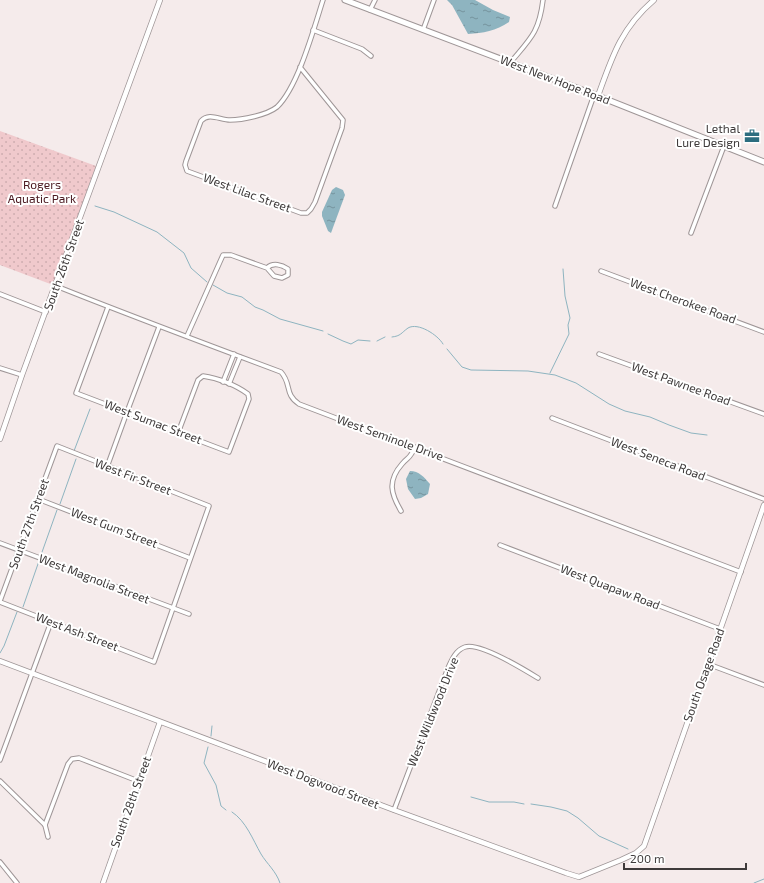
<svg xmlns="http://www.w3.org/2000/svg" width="764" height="883" font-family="'Exo 2',sans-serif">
	<defs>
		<pattern id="park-dots" width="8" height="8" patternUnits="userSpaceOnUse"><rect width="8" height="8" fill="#f0c9cc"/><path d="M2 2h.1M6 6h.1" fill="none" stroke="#cfadb0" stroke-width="1.8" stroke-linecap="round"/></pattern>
		<pattern id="water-ripples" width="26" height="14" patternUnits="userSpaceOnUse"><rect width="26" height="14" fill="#8eb4c0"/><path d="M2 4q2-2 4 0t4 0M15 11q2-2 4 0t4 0" fill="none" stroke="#75939d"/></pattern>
	</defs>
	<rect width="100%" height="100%" fill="#f5ebeb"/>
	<!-- park -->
	<polygon fill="url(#park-dots)" points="0,131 96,166 53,285 0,265"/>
	<!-- water -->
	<g fill="url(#water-ripples)">
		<path d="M 447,0 L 475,0 L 493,10 L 510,17 L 509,22 C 496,31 483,33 468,34 L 452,5 Z"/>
		<polygon points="336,187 343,190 345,195 331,233 328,231 322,216 322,212 332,190"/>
		<path d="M 410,471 C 419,471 424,477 430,484 L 428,494 L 421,498 L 415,499 L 408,489 L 406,479 Z"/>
	</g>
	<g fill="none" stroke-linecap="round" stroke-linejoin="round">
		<!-- stream -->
		<g stroke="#8eb4c0" stroke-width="1">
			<polyline points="95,206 114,212 157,232 184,253 191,268 207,282"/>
			<polyline points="213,285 227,293 242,297 255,307 263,310 280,319 323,331"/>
			<polyline points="328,334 343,341 351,344 358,340 370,341"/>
			<path d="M 392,337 C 401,336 401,333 408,328 C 418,322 438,335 443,344"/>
			<polyline points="377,341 385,337"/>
			<polyline points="447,349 462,367 471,370 528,371 555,375 576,383 609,404 625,411 650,417 669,425 691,433 707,435"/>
			<polyline points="550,373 569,334 568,325 570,318 565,296 563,269"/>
			<polyline points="74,451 90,409"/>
			<polyline points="60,504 76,459"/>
			<polyline points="41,555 57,510"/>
			<polyline points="23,607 39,561"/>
			<polyline points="0,653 4,646 17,612"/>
			<polyline points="211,736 212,726"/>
			<polyline points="208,747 204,763 216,785 221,806 226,810"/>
			<polyline points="471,797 489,802 514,802 524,804"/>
			<polyline points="531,804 551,807 567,811 578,818 599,836 628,849"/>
			<path d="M 232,812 C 246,821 253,840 261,854 C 267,864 276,871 280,883"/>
			<polyline points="754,883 764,879"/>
		</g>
		<!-- minor casing -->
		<g stroke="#9f9697" stroke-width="5.5">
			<g id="minor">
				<polyline points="370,10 375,0"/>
				<polyline points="313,30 362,49 371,56"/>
				<polyline points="423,30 434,0"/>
				<path d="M 510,63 C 530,39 539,33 543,0"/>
				<path d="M 300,67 L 343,120 L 342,128 L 315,202 L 311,209 L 307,213 L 301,213 L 187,171 L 185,165 L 186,161 L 201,121 C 209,112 220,120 230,120 C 242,120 267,115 277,107 C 298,87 314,28 323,0"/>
				<polyline points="555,206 594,95"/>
				<polyline points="691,233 724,146"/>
				<polyline points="601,271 764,332"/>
				<path d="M 56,286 C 131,316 206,344 281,372 C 292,384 284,394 299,404 L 741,572"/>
				<polyline points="0,294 46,312"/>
				<path d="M 108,307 L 76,393 C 127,412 178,433 229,452 L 249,399 L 248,394 C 236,385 218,378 203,376 L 198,380 L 178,433"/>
				<path d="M 187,336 L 223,255 L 231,255 L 267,268 L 274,276 L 282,278 L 288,275 L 288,269 C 282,265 273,262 267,268"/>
				<polyline points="599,354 764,414"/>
				<polyline points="0,368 22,375"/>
				<polyline points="223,382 234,354"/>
				<polyline points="229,384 240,357"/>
				<polyline points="552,418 764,499"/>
				<polyline points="107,467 127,412 159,327"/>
				<polyline points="38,499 190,558"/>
				<path d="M 401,511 C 391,494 387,481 402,464 C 409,456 410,459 415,447"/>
				<polyline points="0,543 189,614"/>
				<polyline points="500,545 720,629"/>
				<polyline points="0,601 57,446 209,506 154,662 0,602"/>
				<polyline points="708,664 764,685"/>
				<polyline points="0,760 51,622"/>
				<polyline points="0,781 45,825 68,764 72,759 79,758 138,781"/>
				<path d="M 394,810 L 448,668 C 452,659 456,650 465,647 C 479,642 525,670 538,678"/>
				<polyline points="45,825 48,837"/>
				<polyline points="0,862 17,883"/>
			</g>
		</g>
		<!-- tertiary casing -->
		<g stroke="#9f9697" stroke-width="6">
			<g id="tertiary">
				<path d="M 598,96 C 612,57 621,28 654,0"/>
				<polyline points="0,439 22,375 160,0"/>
				<polyline points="0,661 394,810 566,873 579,877 621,860 636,853 644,846 764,505"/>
				<polyline points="103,883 160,722"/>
			</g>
		</g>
		<!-- secondary casing -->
		<g stroke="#9f9697" stroke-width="7">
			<polyline id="secondary" points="345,0 598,96 764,162"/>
		</g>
		<!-- minor -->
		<use href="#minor" stroke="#fff" stroke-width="3.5"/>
		<!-- tertiary -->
		<use href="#tertiary" stroke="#fff" stroke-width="4.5"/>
		<!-- secondary -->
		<use href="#secondary" stroke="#fff" stroke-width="5"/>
	</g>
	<!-- icons -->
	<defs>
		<g id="office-bare" transform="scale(1.2)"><path d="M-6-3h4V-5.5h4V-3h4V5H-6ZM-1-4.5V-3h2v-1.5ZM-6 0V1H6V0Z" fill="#2b6d7f" stroke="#fff" stroke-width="2.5" paint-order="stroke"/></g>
	</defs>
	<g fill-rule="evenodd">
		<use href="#office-bare" x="752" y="136"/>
	</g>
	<g text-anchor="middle" stroke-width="4" stroke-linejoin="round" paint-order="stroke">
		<!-- street labels -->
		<g font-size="12" fill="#3e3a3a" stroke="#fff">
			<text transform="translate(555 80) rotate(21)" y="4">West New Hope Road</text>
			<text transform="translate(247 193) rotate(20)" y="4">West Lilac Street</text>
			<text transform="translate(64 265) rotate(-70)" y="4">South 26th Street</text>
			<text transform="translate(683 301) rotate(20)" y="4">West Cherokee Road</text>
			<text transform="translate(681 384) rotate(20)" y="4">West Pawnee Road</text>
			<text transform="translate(153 422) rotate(21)" y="4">West Sumac Street</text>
			<text transform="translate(390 438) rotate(20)" y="4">West Seminole Drive</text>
			<text transform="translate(658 459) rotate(21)" y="4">West Seneca Road</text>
			<text transform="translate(133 477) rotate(21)" y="4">West Fir Street</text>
			<text transform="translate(29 524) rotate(-70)" y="4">South 27th Street</text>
			<text transform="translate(114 528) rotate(21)" y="4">West Gum Street</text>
			<text transform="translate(94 579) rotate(21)" y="4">West Magnolia Street</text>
			<text transform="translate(610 587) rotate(21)" y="4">West Quapaw Road</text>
			<text transform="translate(77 632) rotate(21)" y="4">West Ash Street</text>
			<text transform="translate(704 675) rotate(-70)" y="4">South Osage Road</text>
			<text transform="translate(433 712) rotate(-68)" y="4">West Wildwood Drive</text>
			<text transform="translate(323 784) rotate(21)" y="4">West Dogwood Street</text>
			<text transform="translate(131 802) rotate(-70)" y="4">South 28th Street</text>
		</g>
		<!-- poi labels -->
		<g font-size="12" fill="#3e3a3a" stroke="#fff" text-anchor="end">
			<text x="740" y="133">Lethal<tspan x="740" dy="14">Lure Design</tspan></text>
		</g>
		<!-- park labels -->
		<g font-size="12" fill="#4a1920" stroke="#fff">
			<text x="42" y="189">Rogers<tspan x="42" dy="14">Aquatic Park</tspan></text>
		</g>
	</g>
	<!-- scale -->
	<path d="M624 863v6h122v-6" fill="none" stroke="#3e3a3a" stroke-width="2"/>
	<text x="630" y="863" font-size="12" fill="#3e3a3a" stroke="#ffffff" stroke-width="3" paint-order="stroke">200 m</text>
</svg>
